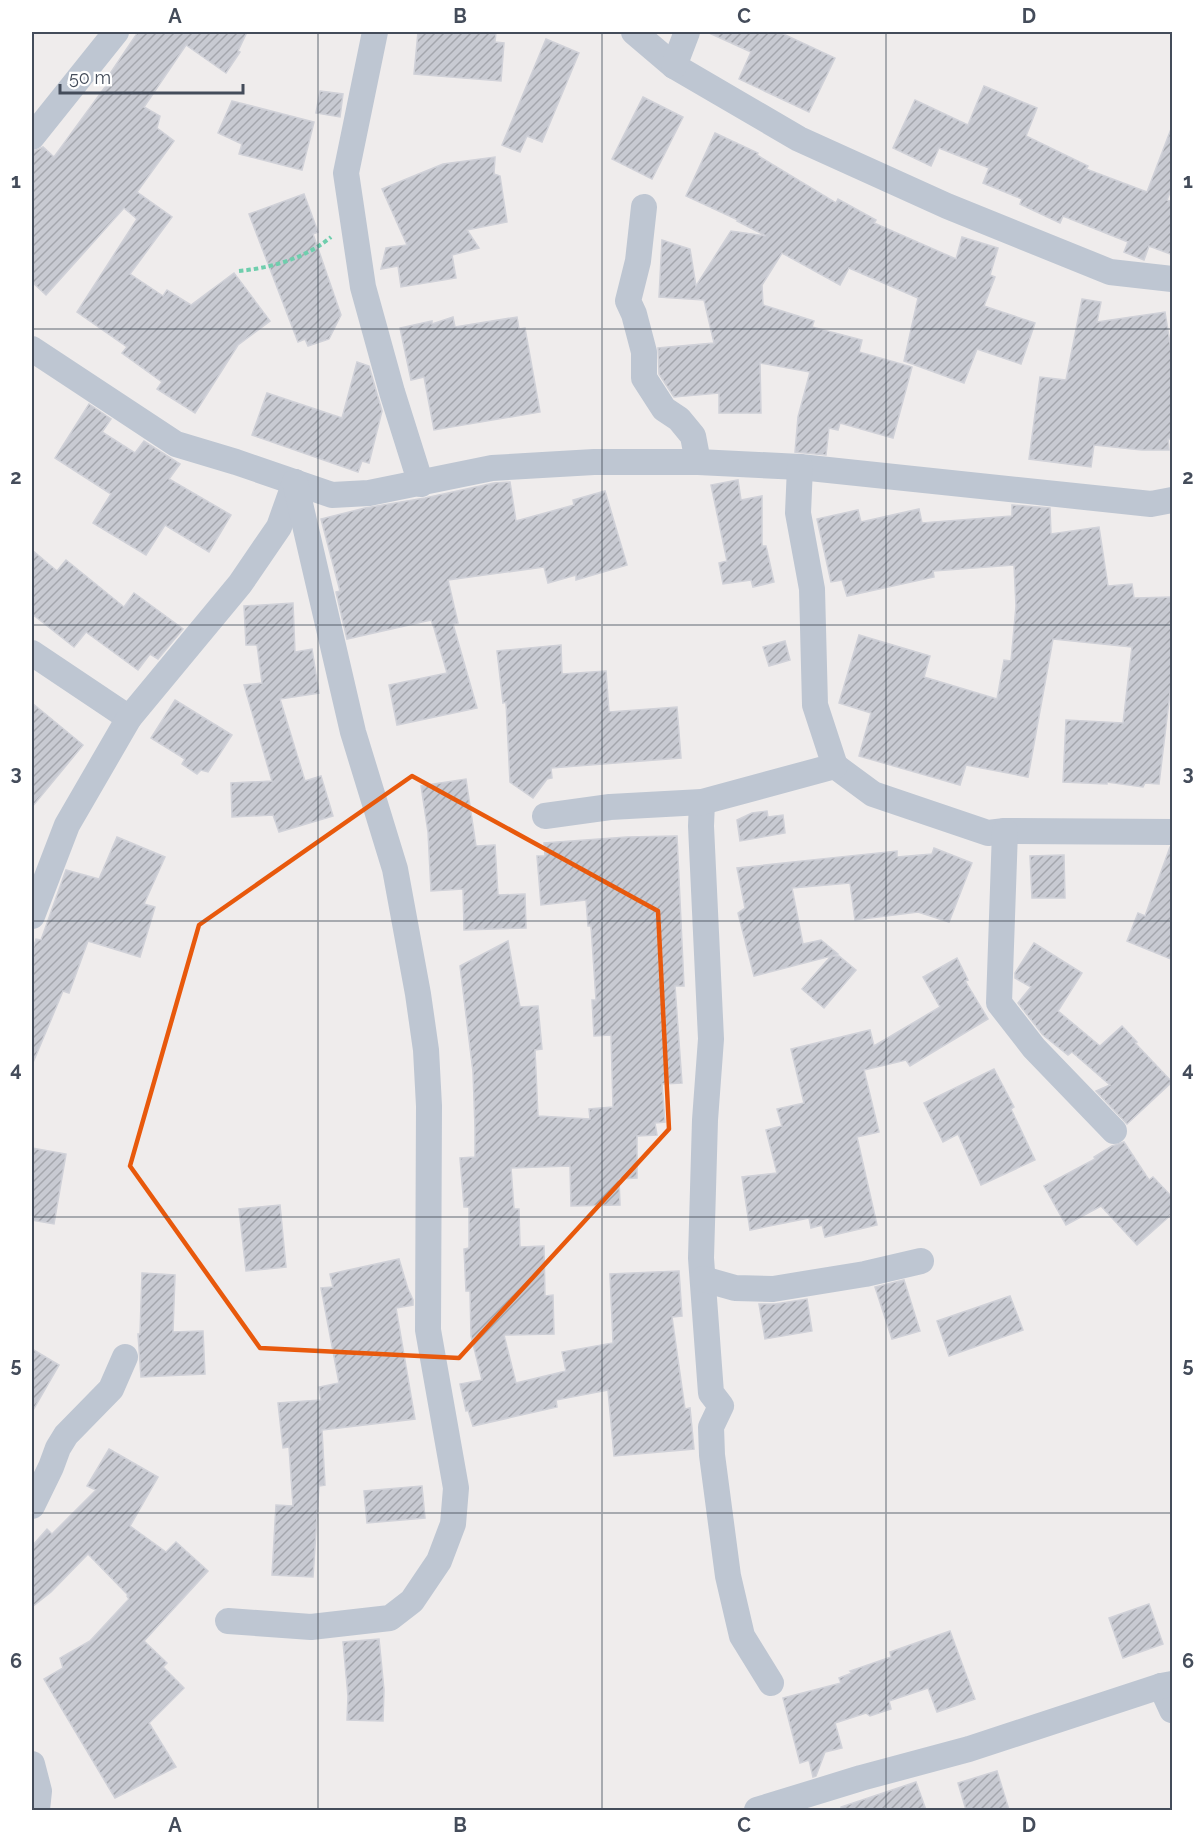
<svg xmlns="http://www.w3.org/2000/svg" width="1204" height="1842" font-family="Raleway,sans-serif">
	<defs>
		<pattern id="building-hatch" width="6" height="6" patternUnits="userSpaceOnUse" patternTransform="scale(1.5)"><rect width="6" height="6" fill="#c8cad2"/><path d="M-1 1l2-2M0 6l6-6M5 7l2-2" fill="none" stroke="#a4a6ad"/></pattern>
	</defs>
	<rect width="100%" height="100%" fill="#efecec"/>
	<!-- building -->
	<g fill="url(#building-hatch)" stroke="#d0d1d8" stroke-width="1.5">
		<polygon points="138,32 247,32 238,51 240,52 226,73 186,45 144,107 160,116 157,128 174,141 137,192 172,217 130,274 163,296 167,290 191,305 234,273 270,321 238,345 195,413 157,389 162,382 122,353 127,347 77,312 137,219 124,208 46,295 32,282 32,152 43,147 54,157 108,83 105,81"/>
		<polygon points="418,32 496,32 495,42 504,43 501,81 414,74"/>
		<polygon points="707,32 779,32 835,58 809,112 739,79 751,52"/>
		<polygon points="546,39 579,53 542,142 527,136 520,152 502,145"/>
		<polygon points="984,86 1037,108 1026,136 1088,166 1086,169 1147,192 1171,129 1173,130 1173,185 1167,200 1173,202 1173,255 1149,246 1144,260 1124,252 1128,242 1063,216 1060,223 1020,204 1022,199 983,183 989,168 939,148 931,166 893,148 915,100 968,125"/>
		<polygon points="320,91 343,94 340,117 316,113"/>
		<polygon points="643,97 683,117 652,179 612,159"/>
		<polygon points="232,101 314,122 302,170 239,154 242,144 218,133"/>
		<polygon points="715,133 758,153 757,155 836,203 838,199 876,220 874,223 956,259 962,237 998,248 990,275 995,277 984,306 1035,323 1021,364 977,349 964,383 904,361 918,298 849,268 840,285 782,253 762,285 763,305 814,321 812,327 862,340 859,352 912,367 893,438 840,423 838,430 829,428 826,455 795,452 798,417 810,372 760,363 761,413 719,413 719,393 674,397 659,374 658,348 714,343 704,300 659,297 662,240 690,249 696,286 731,231 766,236 737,221 738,220 686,196"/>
		<polygon points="495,157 494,174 500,176 507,222 467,230 479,248 452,255 456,278 401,287 398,266 381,269 386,248 407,245 382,189 443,164"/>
		<polygon points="304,194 318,232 313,234 341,315 329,339 308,346 305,339 298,342 249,214"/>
		<polygon points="1082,299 1101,302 1097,322 1165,312 1173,362 1173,439 1168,439 1169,450 1142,450 1094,445 1091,467 1029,459 1040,377 1066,380"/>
		<polygon points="453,317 455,327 517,317 519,329 525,328 540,412 434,430 424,377 411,380 400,328 432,321 432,324"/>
		<polygon points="357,362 369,366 382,411 369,463 362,461 358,472 252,435 267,393 342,418"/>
		<polygon points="89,404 111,419 102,432 135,453 144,441 172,459 180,464 169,479 231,515 209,552 165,525 146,555 93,523 111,494 55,458"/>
		<polygon points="738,480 741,500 762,496 762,546 766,546 774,582 753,587 751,580 723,584 719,563 727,561 711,485"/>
		<polygon points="510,482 516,521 574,505 573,500 605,491 627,565 576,580 576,575 548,583 544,567 448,580 458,623 453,624 477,708 397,725 389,685 447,673 434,628 431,620 347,639 336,592 340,591 321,519 365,508 425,498 494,483"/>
		<polygon points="1012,505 1050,508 1051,534 1099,527 1108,586 1132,584 1134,598 1173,597 1173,668 1159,784 1145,783 1143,787 1107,782 1107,784 1063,782 1066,720 1123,723 1132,647 1053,639 1028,777 966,765 960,785 859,756 871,713 839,703 859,635 930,656 924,677 997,699 1004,660 1011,661 1016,606 1014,565 933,571 934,577 847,596 842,580 831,582 817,519 858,510 861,522 919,509 922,523 1012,516"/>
		<polygon points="32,550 57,571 66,560 124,607 134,593 183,629 158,659 150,654 138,670 86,632 74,647 32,614"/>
		<polygon points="293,603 295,652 312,649 319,693 280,699 305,781 321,776 333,816 279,832 273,815 232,817 231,783 272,781 244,685 262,683 257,645 246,645 244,606"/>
		<polygon points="785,641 790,660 769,666 763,647"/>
		<polygon points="561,645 562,674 606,671 609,712 677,707 681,758 551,768 552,778 547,779 533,798 510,782 506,702 503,703 497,651"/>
		<polygon points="175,700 232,735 208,772 201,770 197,774 182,764 185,759 151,738"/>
		<polygon points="32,703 83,745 32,807"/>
		<polygon points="466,779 476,846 495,845 498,895 525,894 526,928 464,930 463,889 431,891 428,832 421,786"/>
		<polygon points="767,811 768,817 783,815 785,833 740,841 737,820 752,813"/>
		<polygon points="677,836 684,986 675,986 682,1083 662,1084 665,1122 655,1123 657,1135 637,1136 637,1178 619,1179 620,1205 571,1206 570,1166 511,1168 514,1209 519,1209 520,1247 544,1246 545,1296 553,1295 554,1334 504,1335 516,1383 566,1371 562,1352 613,1343 610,1274 679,1271 682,1316 672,1317 685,1409 690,1408 694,1449 614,1456 608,1390 556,1400 557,1407 473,1426 468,1410 466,1411 460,1384 482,1380 471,1336 470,1291 466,1291 464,1249 469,1248 469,1207 464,1207 460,1158 475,1157 475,1128 473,1072 460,966 508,941 520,1007 538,1006 542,1049 535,1050 538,1116 590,1119 589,1109 613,1107 611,1035 594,1036 592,1000 596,1000 591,926 588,926 586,900 541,905 537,856 545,856 544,843 627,837"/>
		<polygon points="117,837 165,857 144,904 155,907 140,957 88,941 69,993 63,991 32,1065 32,952 36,939 41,940 66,870 99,879"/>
		<polygon points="1170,847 1173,847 1173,960 1127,941 1138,913 1145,916"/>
		<polygon points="934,848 972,863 949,922 918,912 855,920 850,883 792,888 803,944 821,940 838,954 833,956 839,956 856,970 824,1008 802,989 831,956 754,976 738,913 745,908 737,868 897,851 897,857 932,854"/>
		<polygon points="1064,855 1065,898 1032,898 1030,856"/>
		<polygon points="1034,943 1082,973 1058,1011 1100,1046 1122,1026 1137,1042 1135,1043 1172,1082 1127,1124 1096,1091 1110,1085 1072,1052 1068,1055 1043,1035 1018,1003 1031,987 1015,978 1015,973"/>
		<polygon points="957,958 968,980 965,981 988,1019 910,1066 906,1060 864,1070 879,1132 857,1137 877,1225 825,1237 822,1225 811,1228 809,1218 750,1230 742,1177 777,1173 766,1130 782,1126 777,1109 804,1103 791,1049 870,1030 874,1046 940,1007 923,977"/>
		<polygon points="994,1069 1014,1107 1011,1109 1035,1160 981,1185 958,1134 943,1142 924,1103"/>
		<polygon points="1124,1142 1149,1180 1153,1177 1173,1198 1173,1213 1137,1245 1101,1206 1066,1225 1044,1186 1095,1159 1094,1157 1112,1146"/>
		<polygon points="32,1148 66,1154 54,1224 32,1220"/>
		<polygon points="280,1205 286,1267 246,1271 239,1209"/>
		<polygon points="399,1259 408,1289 413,1300 413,1305 396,1308 415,1419 322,1430 325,1485 319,1486 313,1577 272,1575 276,1505 293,1506 289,1447 283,1448 278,1403 321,1400 319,1387 339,1383 321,1288 333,1287 330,1274"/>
		<polygon points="142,1273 175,1275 173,1332 203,1331 205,1374 141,1377 138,1334 140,1334"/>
		<polygon points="904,1280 920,1331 892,1339 875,1287"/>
		<polygon points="1010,1296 1023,1330 949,1356 937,1321"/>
		<polygon points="807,1299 812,1331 765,1339 759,1304 775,1304"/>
		<polygon points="32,1349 59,1365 32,1412"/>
		<polygon points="109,1449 158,1477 130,1526 166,1552 176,1542 208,1571 144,1641 167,1663 163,1667 184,1688 149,1723 176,1767 115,1798 44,1679 63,1668 60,1658 90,1641 129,1599 127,1596 128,1595 88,1554 51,1592 32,1607 32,1546 47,1529 52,1534 96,1490 87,1486"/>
		<polygon points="422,1486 425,1518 367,1523 364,1491"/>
		<polygon points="1149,1604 1163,1644 1123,1658 1109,1618"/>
		<polygon points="950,1631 975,1699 937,1712 928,1688 889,1701 891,1709 870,1716 866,1713 835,1723 842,1748 825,1752 816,1776 813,1777 809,1760 800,1763 783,1698 841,1683 839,1678 852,1673 850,1671 891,1657 890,1652"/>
		<polygon points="379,1639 384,1690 383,1721 347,1720 348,1696 343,1642"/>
		<polygon points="997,1771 1009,1810 966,1810 958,1783"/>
		<polygon points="916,1782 926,1810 841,1810 841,1807"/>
	</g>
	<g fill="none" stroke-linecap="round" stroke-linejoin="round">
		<!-- path -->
		<path stroke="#6fcead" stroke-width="4" stroke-dasharray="4.5 3" stroke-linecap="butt" d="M 239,271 C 271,268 306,258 331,237"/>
		<!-- street -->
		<g stroke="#bec6d2" stroke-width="26">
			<polyline points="375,32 346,173 363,287 392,392 421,484"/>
			<polyline points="634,32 674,66 799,139 947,206 1110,272 1172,279"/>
			<polyline points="674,66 687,32"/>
			<polyline points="32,137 116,32"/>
			<polyline points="644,207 638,261 628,301 634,314 644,352 644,378 664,409 679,419 693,436 698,462"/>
			<polyline points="32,349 176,444 236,462 332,495 369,493 492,468 594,462 698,462 800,467 1151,504 1172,500"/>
			<polyline points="32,653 129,718"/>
			<polyline points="835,766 873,794 988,833 1005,831 1172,832"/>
			<polyline points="702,802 701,826 711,1039 705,1120 701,1258 711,1393 721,1406 711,1427 712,1455 728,1576 742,1636 771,1683"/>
			<polyline points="545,816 610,807 702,802 835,766 815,705 812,589 798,513 800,467"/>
			<polyline points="1005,831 999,1003 1034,1048 1114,1131"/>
			<polyline points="32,916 67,825 129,718 240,584 279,527 295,482"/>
			<polyline points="703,1279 735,1288 773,1289 865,1274 921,1261"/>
			<polyline points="32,1506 51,1467 58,1448 66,1435 111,1389 125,1357"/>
			<polyline points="228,1621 311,1627 390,1618 412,1601 439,1561 453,1524 456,1488 428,1330 429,1106 426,1050 418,994 395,869 353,732 295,482"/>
			<polyline points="1161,1686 1172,1710"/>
			<polyline points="32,1764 39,1791 37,1810"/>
			<polyline points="757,1810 861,1778 969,1749 1161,1686 1172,1684"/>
		</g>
	</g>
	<!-- marked area -->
	<path fill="none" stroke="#e8590c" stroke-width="4.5" stroke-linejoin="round" d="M 412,776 L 658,911 L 669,1129 L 459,1358 L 260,1348 L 130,1166 L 199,925 Z"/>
	<!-- grid -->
	<path fill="none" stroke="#444c5a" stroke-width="1.5" stroke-opacity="0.55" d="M 318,32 L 318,1810M 602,32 L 602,1810M 886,32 L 886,1810M 32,329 L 1172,329M 32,625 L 1172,625M 32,921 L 1172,921M 32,1217 L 1172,1217M 32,1513 L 1172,1513"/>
	<!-- border -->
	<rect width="1204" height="1842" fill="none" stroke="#ffffff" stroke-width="66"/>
	<!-- scale -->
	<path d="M60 84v9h183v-9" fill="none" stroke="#444c5a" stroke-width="3"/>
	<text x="69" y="84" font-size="18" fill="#444c5a" stroke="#ffffff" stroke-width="4.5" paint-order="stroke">50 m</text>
	<rect x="33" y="33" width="1138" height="1776" fill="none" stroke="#444c5a" stroke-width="2"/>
	<g font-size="20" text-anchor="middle" font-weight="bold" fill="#444c5a">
		<text x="175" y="23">A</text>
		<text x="460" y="23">B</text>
		<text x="744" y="23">C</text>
		<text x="1029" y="23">D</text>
		<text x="16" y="188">1</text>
		<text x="1188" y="188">1</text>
		<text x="16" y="484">2</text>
		<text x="1188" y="484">2</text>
		<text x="16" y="780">3</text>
		<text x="1188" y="780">3</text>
		<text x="16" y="1076">4</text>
		<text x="1188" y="1076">4</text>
		<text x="16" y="1372">5</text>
		<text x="1188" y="1372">5</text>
		<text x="16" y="1668">6</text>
		<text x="1188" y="1668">6</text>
		<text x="175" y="1832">A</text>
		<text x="460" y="1832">B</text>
		<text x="744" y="1832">C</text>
		<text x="1029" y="1832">D</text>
	</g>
</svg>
